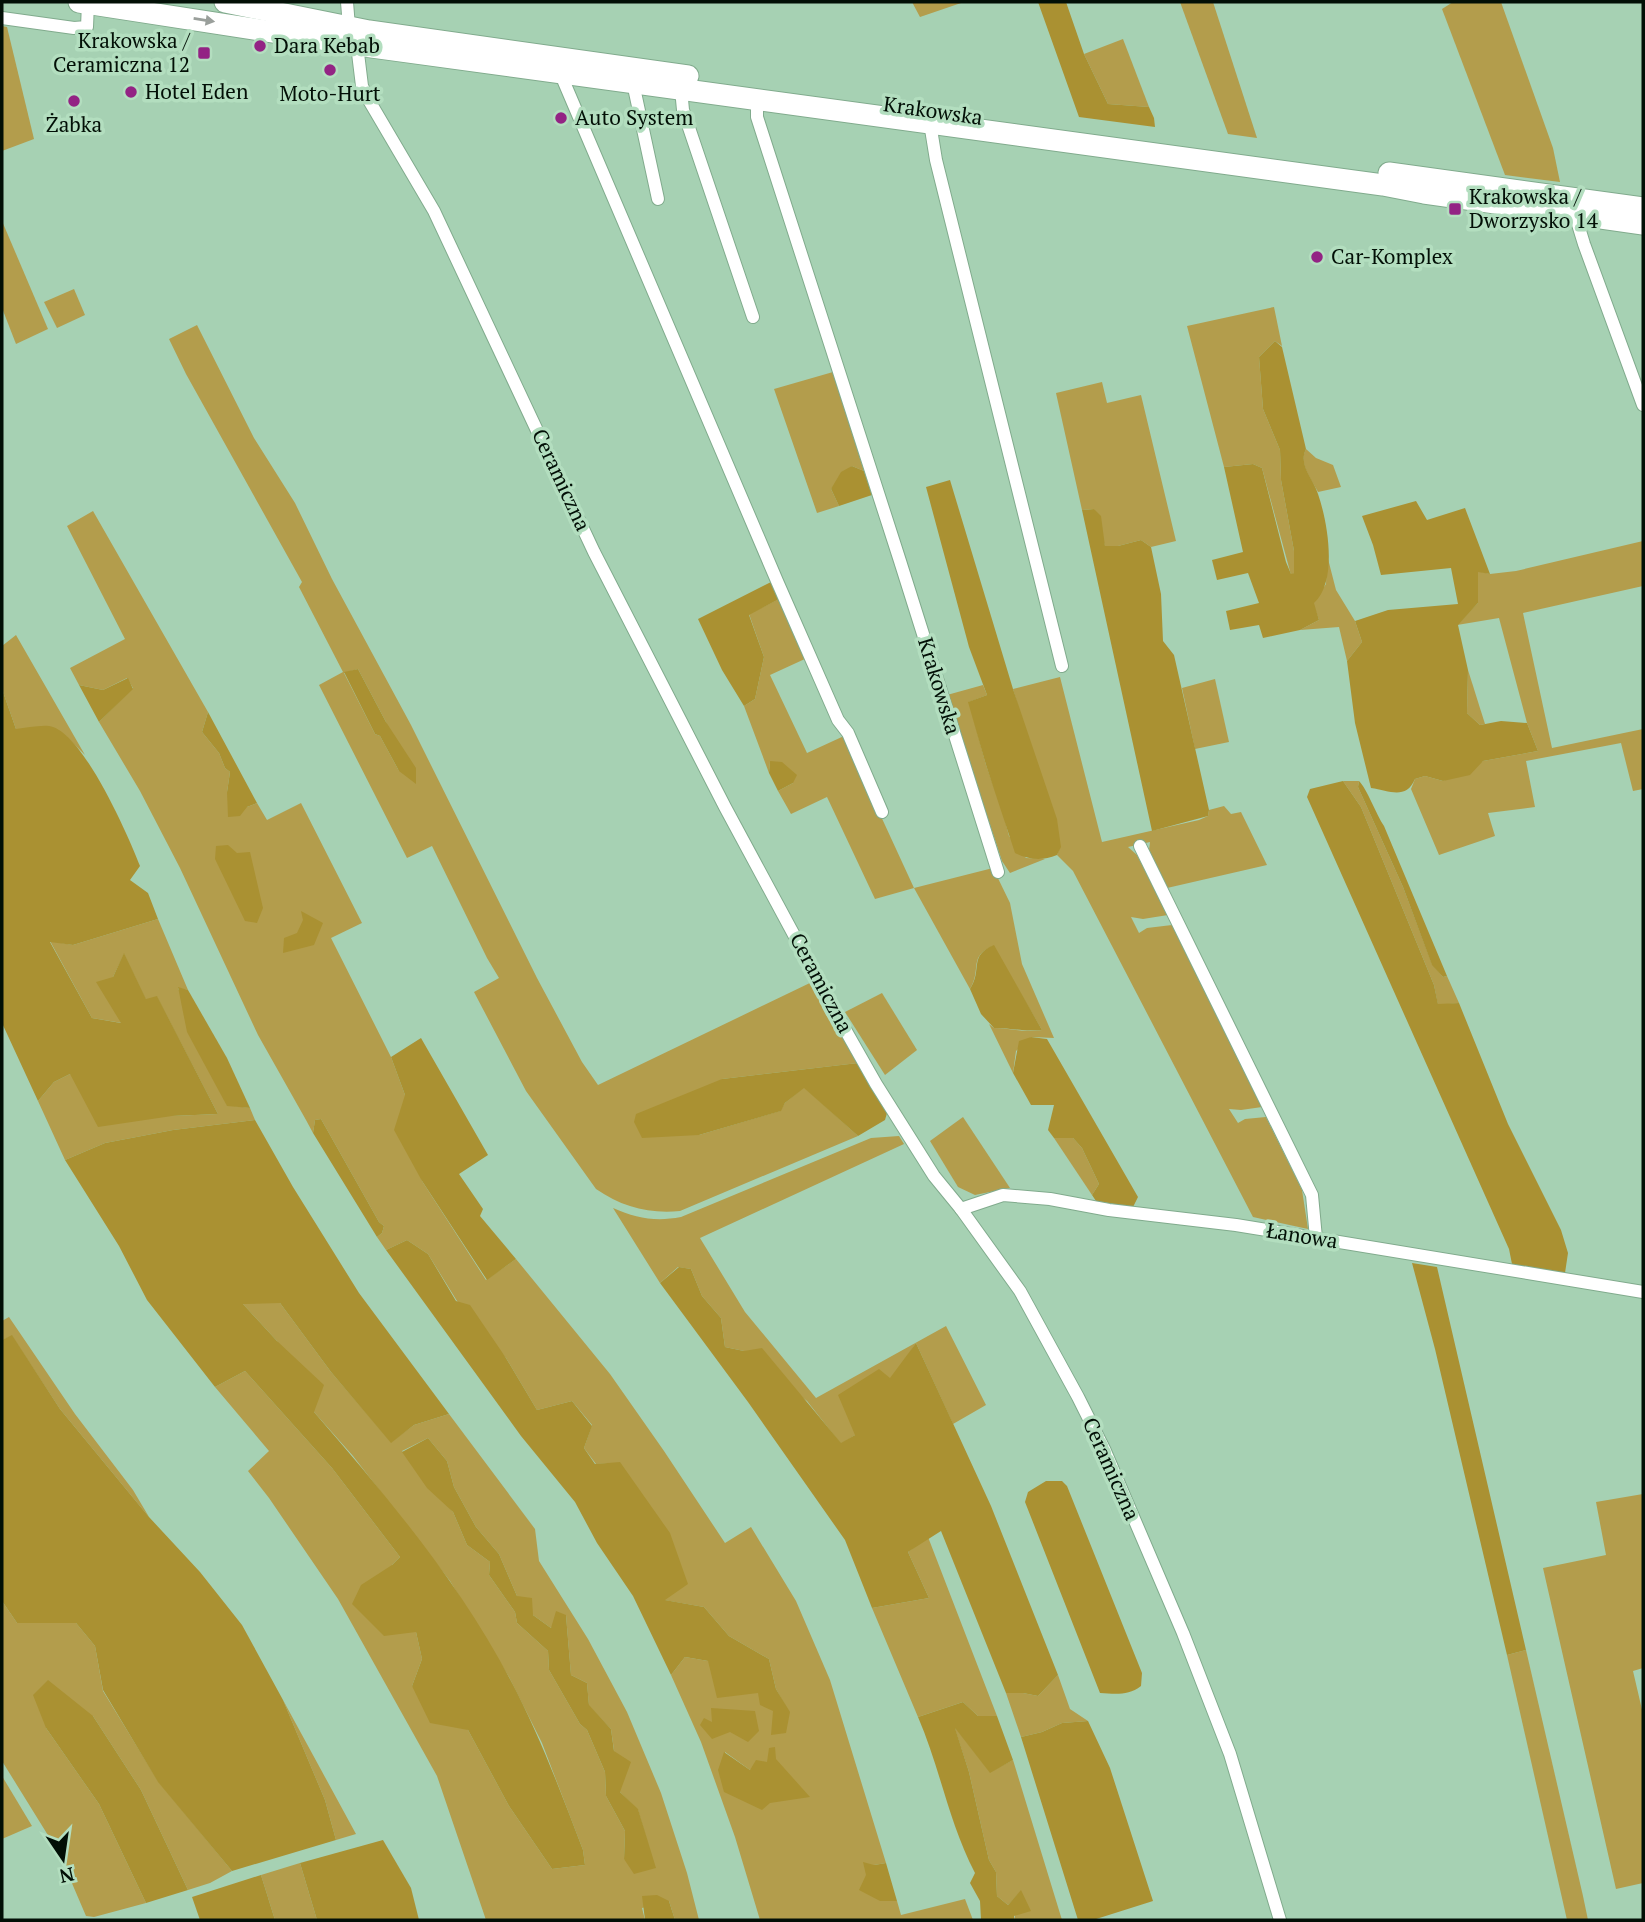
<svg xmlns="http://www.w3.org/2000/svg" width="1645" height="1922" font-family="'PT Serif',serif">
	<rect width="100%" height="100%" fill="#a6d1b3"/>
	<!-- green -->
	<g fill="#b39d4c" fill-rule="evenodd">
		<polygon points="912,2 964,2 920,17"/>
		<polygon points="1180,2 1213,2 1257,138 1228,134"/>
		<polygon points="1453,2 1501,2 1553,148 1560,182 1505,175 1442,9"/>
		<polygon points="2,26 7,27 34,139 2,151"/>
		<polygon points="1123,39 1149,107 1108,104 1084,54"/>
		<polygon points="2,221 48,329 16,344 2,308"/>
		<polygon points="74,289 85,315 57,328 44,302"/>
		<polygon points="1274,307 1282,346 1275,341 1259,357 1263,409 1280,450 1281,480 1294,551 1294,573 1291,575 1262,468 1253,464 1224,467 1187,326"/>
		<path d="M 197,325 L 254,438 L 295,503 L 332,579 L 411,725 L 537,978 L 582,1062 L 598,1085 L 814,981 L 858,1063 L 722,1079 L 699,1135 L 780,1111 L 785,1103 L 804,1087 L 858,1136 L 680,1211 C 649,1214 622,1207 596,1189 L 526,1091 L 474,992 L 499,978 L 487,958 L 432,846 L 407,858 L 319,685 L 343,672 L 299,587 L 302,582 L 186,374 L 169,339 ZM 358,669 L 386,722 L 399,771 L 380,736 L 375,734 L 344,673 Z"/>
		<polygon points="833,372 864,471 852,466 831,489 839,506 817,513 774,389"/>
		<polygon points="1102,382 1107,403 1141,395 1176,541 1151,547 1141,540 1118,546 1105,546 1094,509 1082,510 1056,393"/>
		<path d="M 1306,449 L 1316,458 L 1333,465 L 1341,487 L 1318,492 C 1311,478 1298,463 1306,449 Z"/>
		<path d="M 93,511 L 208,712 L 202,732 L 219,753 L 225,768 L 230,772 L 227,792 L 247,807 L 257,803 L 267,820 L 301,803 L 362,923 L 331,938 L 391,1057 L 405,1095 L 422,1181 L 486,1280 L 516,1259 L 610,1374 L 664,1451 L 725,1543 L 751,1527 L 796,1601 L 830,1680 L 886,1863 L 874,1865 L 880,1901 L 897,1901 L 901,1915 L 965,1899 L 973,1920 L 760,1920 L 735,1837 L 701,1742 L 671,1675 L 685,1657 L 708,1661 L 789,1712 L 776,1689 L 769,1659 L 729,1636 L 704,1607 L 664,1600 L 620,1463 L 596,1464 L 584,1448 L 592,1425 L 572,1401 L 537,1410 L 506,1358 L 457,1301 L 428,1254 L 407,1240 L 386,1250 L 377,1237 L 382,1233 L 384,1226 L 379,1222 L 321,1119 L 315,1120 L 313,1133 L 306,1120 L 258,1035 L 180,868 L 140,791 L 99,722 L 133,688 L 127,678 L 103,690 L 79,685 L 70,668 L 125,639 L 67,526 ZM 725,1752 L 750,1770 L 767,1763 L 724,1792 Z"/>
		<polygon points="1643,541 1643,586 1523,613 1552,748 1643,729 1643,789 1633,791 1621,743 1526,761 1535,807 1488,813 1495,836 1439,855 1411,789 1415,779 1425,776 1443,781 1483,761 1538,751 1527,723 1499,618 1457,625 1478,603 1478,571 1490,574 1516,571"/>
		<polygon points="1327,555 1336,590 1355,621 1362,642 1347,661 1339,627 1300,630 1319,620 1313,603 1326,584"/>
		<path d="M 781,598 L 807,658 L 770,675 L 807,753 L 844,736 L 914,888 L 993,868 L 1010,903 L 1022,964 L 1054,1038 L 1031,1037 L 1016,1051 L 1013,1073 L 989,1024 L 994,1028 C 1010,1028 1025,1033 1042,1030 L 993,946 C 968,956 982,969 970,989 L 914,888 L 875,899 L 827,797 L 791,814 L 778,791 L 793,783 L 770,761 L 769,773 L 744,706 L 755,699 L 764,657 L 749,614 Z"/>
		<polygon points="16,635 85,755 66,736 16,729 2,689 2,646"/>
		<polygon points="1468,670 1485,724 1480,725 1467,713"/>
		<polygon points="1060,677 1102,842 1199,820 1208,816 1209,810 1224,806 1231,814 1241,812 1267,865 1167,888 1149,851 1150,842 1128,847 1137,855 1168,915 1143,919 1131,917 1139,933 1147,928 1172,925 1262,1107 1241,1110 1229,1109 1238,1123 1245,1119 1266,1117 1302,1190 1308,1229 1253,1217 1073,871 1057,855 1060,847 1013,689"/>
		<polygon points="1215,679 1229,742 1195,749 1182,688"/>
		<polygon points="983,685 987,695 969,702 986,765 1003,813 1009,836 1026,858 1045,859 1010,873 1002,861 947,695"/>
		<polygon points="1343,781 1359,781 1358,787 1403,887 1432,964 1443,977 1447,976 1459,1003 1438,1005 1434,985 1361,807"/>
		<polygon points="158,919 188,990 178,988 227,1105 250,1108 255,1120 173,1130 105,1143 65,1160 38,1101 54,1082 70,1074 172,1116 218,1114 157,997 146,1000 124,954 113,977 122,1023 92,1018 50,941 73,945"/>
		<polygon points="882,993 917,1050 885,1075 845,1012"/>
		<polygon points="963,1117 1010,1188 975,1195 958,1187 930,1141"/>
		<path d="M 899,1136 L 904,1144 L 700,1238 L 745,1312 L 816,1398 L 946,1326 L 986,1405 L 953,1424 L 916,1343 L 855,1435 L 841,1444 L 807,1401 L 744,1351 L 725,1347 L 721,1318 L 702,1296 L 691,1269 L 678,1267 L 660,1283 L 613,1208 C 636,1218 655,1222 681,1217 L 871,1138 Z"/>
		<polygon points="1054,1138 1073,1138 1082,1148 1099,1184 1092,1195"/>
		<path d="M 242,1303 L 280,1303 L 331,1372 L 391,1442 L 414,1425 L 449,1414 L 535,1529 L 539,1561 L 588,1639 L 627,1712 L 661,1793 L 687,1873 L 699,1920 L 675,1920 L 669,1901 L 642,1908 L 645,1920 L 486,1920 L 437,1776 L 338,1599 L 269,1498 L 248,1471 L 269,1451 L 215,1387 L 245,1371 L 332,1468 L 400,1557 L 392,1565 L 416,1632 L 422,1659 L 412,1686 L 468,1730 L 509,1806 L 552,1869 L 585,1865 L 583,1850 L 542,1743 L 509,1677 L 450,1581 L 353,1456 L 314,1412 L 277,1341 ZM 428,1438 L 447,1461 L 454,1487 L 476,1527 L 499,1554 L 517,1596 L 533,1615 L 551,1628 L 566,1615 L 571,1675 L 587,1683 L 589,1706 L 611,1729 L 620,1792 L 638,1810 L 655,1868 L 624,1859 L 625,1831 L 606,1796 L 605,1772 L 587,1730 L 580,1724 L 549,1670 L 548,1651 L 517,1623 L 515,1612 L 489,1575 L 490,1562 L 467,1545 L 453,1512 L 402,1451 Z"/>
		<polygon points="9,1317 75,1414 133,1490 149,1517 60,1409 12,1336 2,1340 2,1321"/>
		<polygon points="1643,1494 1643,1668 1633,1671 1643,1714 1643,1883 1616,1889 1543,1568 1606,1555 1596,1502"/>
		<polygon points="928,1537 997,1716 978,1716 963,1702 918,1717 872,1608 929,1598 908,1552"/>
		<polygon points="2,1601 17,1623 76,1623 95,1646 103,1691 158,1781 232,1871 210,1883 188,1890 141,1790 93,1716 46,1728 99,1804 146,1903 94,1917 86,1916 59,1853 2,1761"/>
		<polygon points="1526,1650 1583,1896 1588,1920 1567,1920 1507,1655"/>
		<polygon points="1058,1675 1070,1709 1088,1721 1062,1723 1042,1732 1021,1737 1006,1693 1023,1693 1038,1696"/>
		<polygon points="283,1700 356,1834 336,1840 325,1800"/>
		<polygon points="954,1726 990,1772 1013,1760 1062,1920 1014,1920 1021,1891 1008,1905 997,1896 996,1872 989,1860 969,1772"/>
		<polygon points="2,1776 32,1826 2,1839"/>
		<polygon points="300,1863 317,1920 275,1920 261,1875"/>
	</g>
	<!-- forest -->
	<g fill="#aa9132">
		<polygon points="1038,2 1066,2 1084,54 1108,104 1149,107 1154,118 1155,127 1079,117"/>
		<path d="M 1275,341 L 1282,347 L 1306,449 C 1298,465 1313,478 1318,494 C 1328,523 1338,581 1314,603 L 1319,620 L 1300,630 L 1263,638 L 1259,625 L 1230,630 L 1226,611 L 1259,603 L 1248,573 L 1217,580 L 1212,560 L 1243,552 L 1224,467 L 1253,464 L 1262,468 L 1286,562 L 1291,574 L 1294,573 L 1294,551 L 1281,480 L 1280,450 L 1263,409 L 1259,357 Z"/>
		<polygon points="852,466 864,471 872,495 839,506 831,489 841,472"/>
		<path d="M 950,480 L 1013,689 L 1057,819 L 1061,847 L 1057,855 C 1042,861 1030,860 1015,853 L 986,765 L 968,702 L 987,695 L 969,647 L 926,487 Z"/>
		<path d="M 1416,501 L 1427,520 L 1465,508 L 1490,574 L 1478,572 L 1478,603 L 1458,625 L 1468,670 L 1467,713 L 1480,725 L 1501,721 L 1527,723 L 1538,751 L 1483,761 L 1470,775 L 1443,781 L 1425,776 L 1415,779 C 1406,800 1390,791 1371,788 L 1355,723 L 1347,661 L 1362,642 L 1355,621 L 1388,610 L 1458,604 L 1451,568 L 1381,575 L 1373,545 L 1362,516 Z"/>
		<polygon points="1094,509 1101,516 1105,546 1118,546 1141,540 1151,547 1161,594 1163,641 1174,655 1209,810 1208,816 1152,831 1082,510"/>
		<polygon points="773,581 781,598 749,615 764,657 755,699 744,706 722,670 698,619"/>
		<polygon points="358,669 386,722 416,768 416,784 399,771 380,736 375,734 344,672"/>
		<polygon points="128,678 133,689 99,722 79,685 103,690"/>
		<path d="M 2,689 L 16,729 C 26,728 39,725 49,726 C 82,730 128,835 140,866 L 130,880 L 148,893 L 158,919 L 73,945 L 50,942 L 92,1018 L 121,1023 L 96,982 L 113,977 L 124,953 L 146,999 L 157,996 L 218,1114 L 172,1116 L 98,1127 L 70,1074 L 54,1082 L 38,1101 L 2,1023 Z"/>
		<polygon points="208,712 257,803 247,807 240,816 228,817 227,792 230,772 225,768 219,753 202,732"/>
		<polygon points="770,761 782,762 797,775 793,783 778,791 769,773"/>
		<polygon points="1343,781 1361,807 1434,985 1438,1004 1459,1003 1508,1124 1561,1230 1568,1253 1565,1273 1512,1264 1509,1249 1307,797 1310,789"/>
		<path d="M 1359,781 C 1367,789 1376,814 1384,826 L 1447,976 L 1443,977 L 1432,965 L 1403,887 L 1358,787 Z"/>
		<polygon points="228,845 237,853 250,852 263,908 257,923 245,921 215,859 216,846"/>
		<polygon points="301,911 323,923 314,945 283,953 284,938 297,933 303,920"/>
		<path d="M 994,945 L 1042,1030 C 1024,1032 1011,1028 994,1028 L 981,1014 L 970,989 C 983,969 968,956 994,945 Z"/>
		<polygon points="178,987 188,990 227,1058 250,1108 227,1106 187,1032"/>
		<polygon points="1031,1037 1047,1039 1138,1197 1133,1207 1096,1201 1092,1195 1099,1184 1082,1148 1073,1138 1054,1138 1048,1130 1054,1105 1031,1105 1013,1073 1019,1041"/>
		<polygon points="421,1038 488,1155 459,1174 483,1209 480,1216 516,1259 487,1280 422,1181 394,1130 405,1095 391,1057"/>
		<polygon points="858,1063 887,1113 885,1120 858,1136 804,1088 785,1103 781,1111 699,1135 642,1138 634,1122 636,1114 722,1079"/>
		<polygon points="321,1119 379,1222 384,1226 382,1233 377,1237 313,1133 315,1120"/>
		<path d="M 255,1120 L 293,1187 L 359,1293 L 449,1414 L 414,1425 L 391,1443 L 331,1372 L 280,1303 L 243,1304 L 277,1341 L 324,1385 L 314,1412 C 386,1495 459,1582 510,1679 C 539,1734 561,1792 583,1850 L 585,1865 L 552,1869 L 509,1806 L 468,1730 L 430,1723 L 412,1686 L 422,1659 L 416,1632 L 384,1636 L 352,1604 L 361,1585 L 392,1565 L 400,1557 L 332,1468 L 245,1371 L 215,1387 L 147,1300 L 119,1246 L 65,1160 L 105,1143 L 173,1130 Z"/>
		<polygon points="407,1240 428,1254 456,1301 470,1305 506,1358 537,1410 572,1401 592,1426 584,1448 595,1464 620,1462 670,1533 688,1584 665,1600 704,1607 729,1636 769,1659 776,1689 790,1712 786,1733 771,1735 773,1711 760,1705 758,1693 717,1698 708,1661 685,1657 671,1675 633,1596 597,1543 575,1502 521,1436 386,1250"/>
		<polygon points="1412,1263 1437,1267 1526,1650 1507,1655 1435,1349"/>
		<polygon points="679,1267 691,1269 702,1296 721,1318 725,1347 744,1351 762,1348 841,1443 855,1435 838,1395 879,1369 890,1378 916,1343 991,1506 1058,1675 1038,1696 1023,1693 1006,1693 941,1531 908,1552 929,1598 872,1608 845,1540 748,1402 660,1283"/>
		<polygon points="12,1335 60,1409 149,1517 200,1572 242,1625 283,1700 325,1800 336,1840 232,1871 158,1782 103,1690 95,1646 76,1623 17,1623 2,1601 2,1340"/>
		<polygon points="428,1438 447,1461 454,1487 476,1527 499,1554 517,1596 532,1598 533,1615 551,1628 556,1611 566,1615 571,1675 587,1683 589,1705 611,1729 614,1751 631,1762 620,1792 638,1809 656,1868 634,1874 624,1859 625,1831 606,1796 605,1772 587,1730 580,1724 549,1670 548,1651 517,1623 515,1612 489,1575 490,1562 467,1545 453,1512 427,1488 402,1452"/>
		<path d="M 1046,1481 L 1062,1481 L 1067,1486 L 1142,1673 L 1141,1686 C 1128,1696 1115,1694 1100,1693 L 1025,1502 L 1028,1492 Z"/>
		<polygon points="48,1680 93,1716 141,1790 188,1890 146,1903 99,1804 46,1728 33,1695"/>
		<path d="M 963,1702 L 978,1716 L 997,1716 L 1013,1760 L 990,1773 L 955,1728 L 969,1772 L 989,1860 L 996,1872 L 997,1896 L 1008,1905 L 1021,1890 L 1031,1911 L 1014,1916 L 1014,1920 L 981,1920 L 980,1901 L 970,1883 L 975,1873 C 949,1823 940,1768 918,1717 Z"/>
		<polygon points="711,1708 755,1711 759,1731 748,1742 730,1732 712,1739 700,1725 704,1718 712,1722"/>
		<polygon points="1088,1721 1110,1768 1153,1901 1093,1920 1078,1920 1021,1737 1042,1732 1062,1723"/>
		<polygon points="775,1747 776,1759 810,1797 770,1803 762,1810 724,1792 718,1770 724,1752 750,1770 756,1760 767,1762 769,1748"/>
		<polygon points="383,1840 411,1888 419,1920 317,1920 300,1863"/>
		<polygon points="863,1862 874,1865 886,1863 897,1901 880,1901 859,1890 866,1875"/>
		<polygon points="261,1875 275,1920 200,1920 192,1897"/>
		<polygon points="657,1895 669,1901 675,1920 645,1920 642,1896"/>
	</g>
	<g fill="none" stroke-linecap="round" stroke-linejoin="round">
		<!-- street casing -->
		<g stroke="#81ab8d" stroke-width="14">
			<g id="street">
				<polyline points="347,2 349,27 357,45 362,86 367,97 434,211 594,552 725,807 842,1024 876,1084 934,1176 961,1209 1020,1291 1078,1397 1105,1451 1183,1633 1230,1754 1280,1920"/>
				<polyline points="2,18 74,28 87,27 88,3"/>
				<polyline points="563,73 564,82 777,581 838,720 848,733 882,812"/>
				<polyline points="633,83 658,199"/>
				<polyline points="681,89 683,110 753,317"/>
				<polyline points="757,100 757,117 900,561 998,872"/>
				<polyline points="930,123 936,160 1062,666"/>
				<polyline points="1578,210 1577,221 1584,244 1643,405"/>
				<polyline points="1140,846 1312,1195 1316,1238"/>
				<polyline points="961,1209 1003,1195 1050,1199 1109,1210 1236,1225 1643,1292"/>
			</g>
		</g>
		<!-- primary casing -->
		<g stroke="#81ab8d" stroke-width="23">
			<g id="primary">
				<polyline points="79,2 357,45 1383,185 1424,193 1643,224"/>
				<polyline points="225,2 369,31 688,76"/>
				<polyline points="1389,173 1643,208"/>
			</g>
		</g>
		<!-- street -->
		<use href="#street" stroke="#fff" stroke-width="12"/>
		<!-- primary -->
		<use href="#primary" stroke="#fff" stroke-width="21"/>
	</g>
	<!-- one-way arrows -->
	<defs><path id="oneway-solid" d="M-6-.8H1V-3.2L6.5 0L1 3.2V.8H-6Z" transform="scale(1.75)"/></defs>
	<use fill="#9a9f9b" href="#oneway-solid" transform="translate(204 20) rotate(9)"/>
	<!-- markers -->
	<g fill="#932384" stroke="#b3debf" stroke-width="2.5">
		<circle cx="260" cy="46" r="7"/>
		<rect x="197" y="46" width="14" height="14" rx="3.5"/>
		<circle cx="330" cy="70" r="7"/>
		<circle cx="131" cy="92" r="7"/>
		<circle cx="74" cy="101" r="7"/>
		<circle cx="561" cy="118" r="7"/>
		<rect x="1448" y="202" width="14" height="14" rx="3.5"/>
		<circle cx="1317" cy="257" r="7"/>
	</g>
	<g text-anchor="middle" stroke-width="7" stroke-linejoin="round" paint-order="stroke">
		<!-- poi labels -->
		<g font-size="21" fill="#020f06" stroke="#b3debf" text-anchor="start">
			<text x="190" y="48" text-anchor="end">Krakowska /<tspan x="190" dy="24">Ceramiczna 12</tspan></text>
			<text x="274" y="53">Dara Kebab</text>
			<text x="145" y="99">Hotel Eden</text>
			<text x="330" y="101" text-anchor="middle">Moto-Hurt</text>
			<text x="575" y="125">Auto System</text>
			<text x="74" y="132" text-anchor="middle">Żabka</text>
			<text x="1469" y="204">Krakowska /<tspan x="1469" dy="24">Dworzysko 14</tspan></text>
			<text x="1331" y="264">Car-Komplex</text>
		</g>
		<!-- street labels -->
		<g font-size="21" fill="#020f06" stroke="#b3debf">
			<text transform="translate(933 111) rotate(8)" y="7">Krakowska</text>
			<text transform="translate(561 480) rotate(65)" y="7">Ceramiczna</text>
			<text transform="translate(939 686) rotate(73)" y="7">Krakowska</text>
			<text transform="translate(821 983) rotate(62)" y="7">Ceramiczna</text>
			<text transform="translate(1302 1236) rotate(9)" y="7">Łanowa</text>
			<text transform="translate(1111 1469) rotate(66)" y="7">Ceramiczna</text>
		</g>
	</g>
	<!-- border -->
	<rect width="1645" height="1922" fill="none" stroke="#020f06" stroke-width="7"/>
	<!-- north arrow -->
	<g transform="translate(63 1859) rotate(167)" stroke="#b3debf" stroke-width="5" paint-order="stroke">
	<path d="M0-5L12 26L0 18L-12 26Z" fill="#020f06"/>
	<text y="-10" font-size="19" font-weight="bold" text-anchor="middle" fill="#020f06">N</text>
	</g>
</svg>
